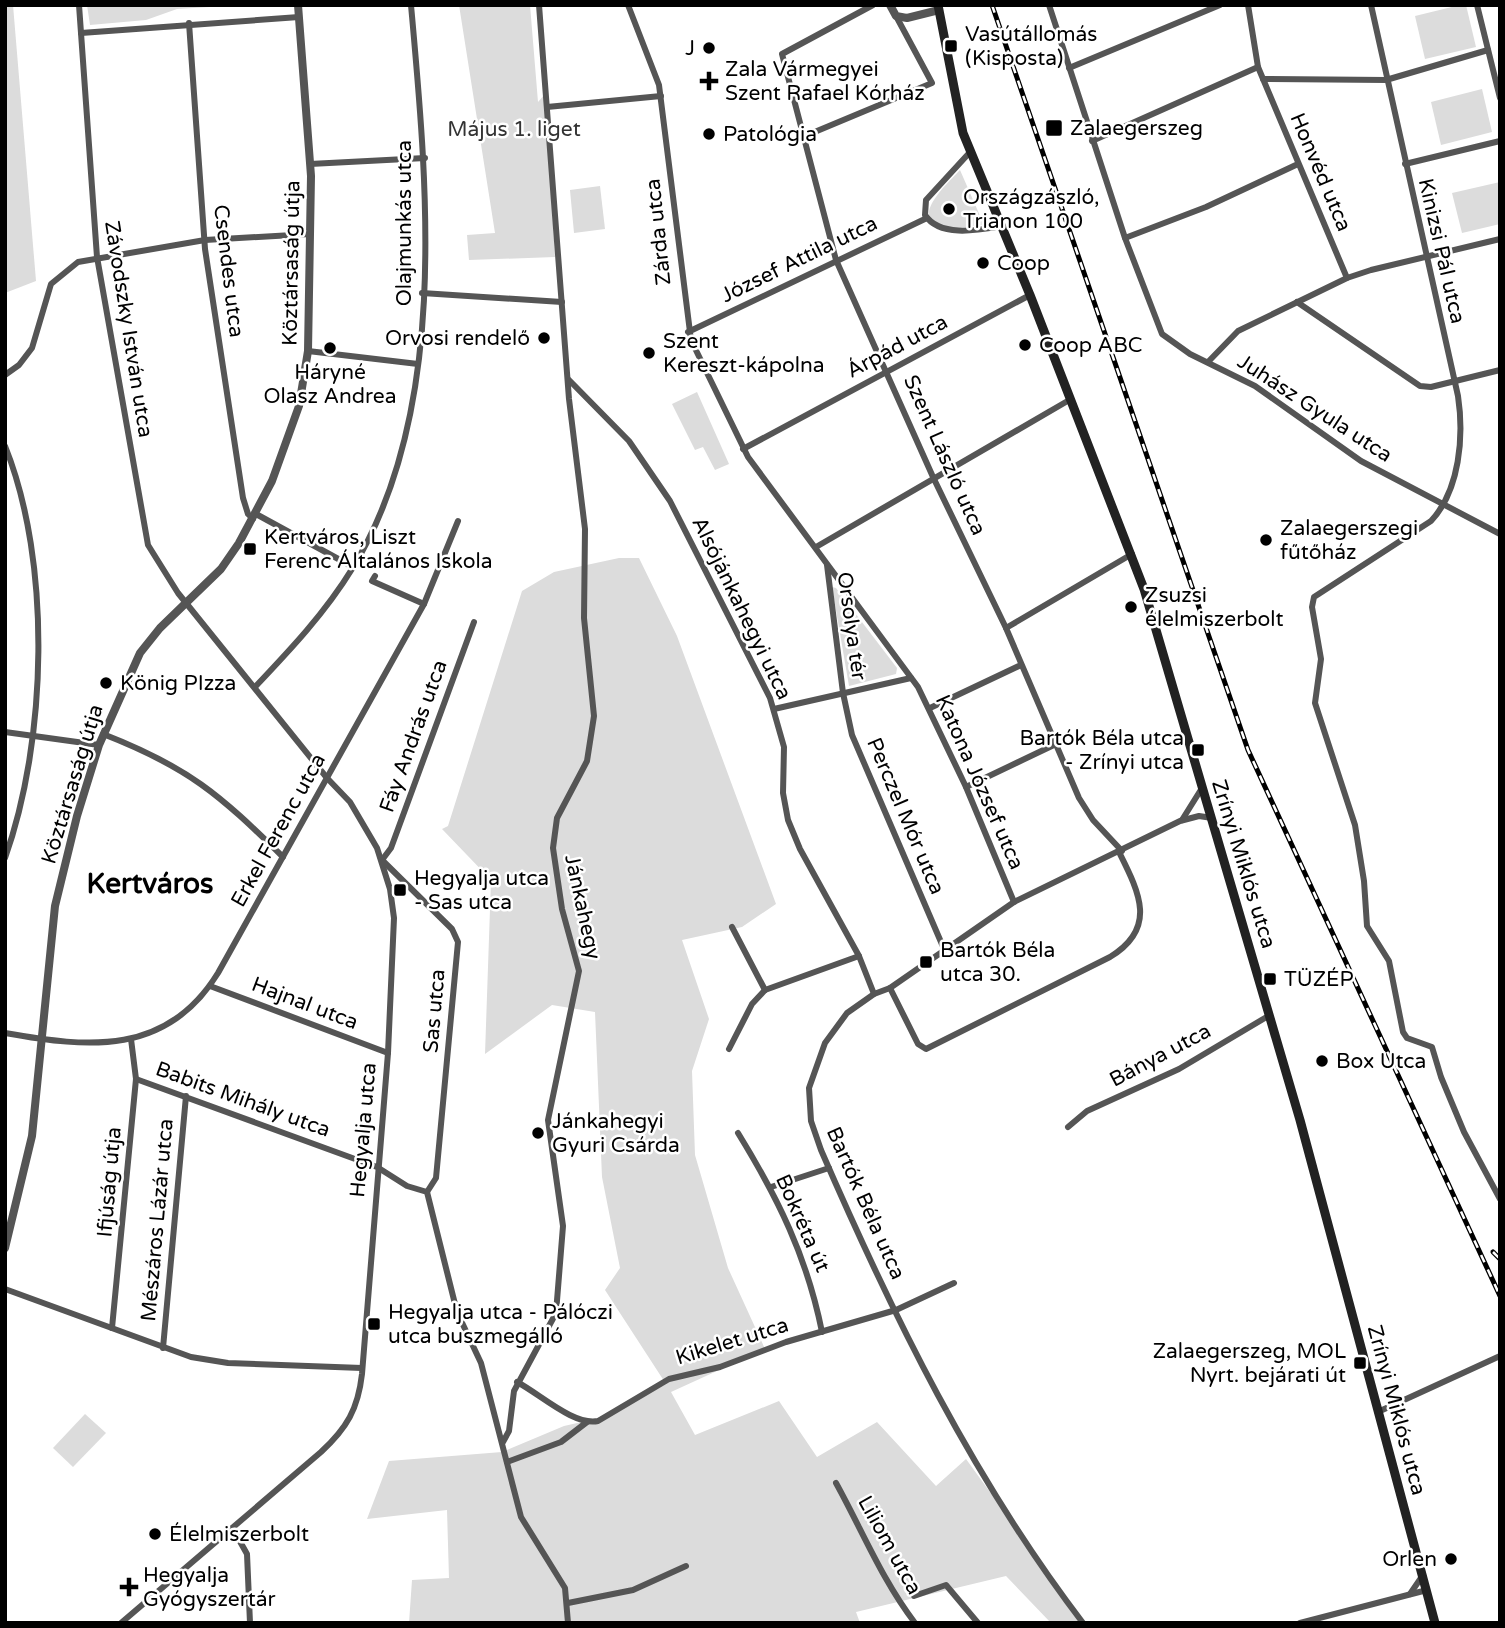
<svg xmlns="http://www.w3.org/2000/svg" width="1505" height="1628" font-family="'Varela Round',sans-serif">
	<rect width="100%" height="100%" fill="#fff"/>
	<!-- green -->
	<g fill="#dcdcdc">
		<polygon points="5,5 13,5 36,281 5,293"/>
		<polygon points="87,5 242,5 177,9 146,20 90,25"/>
		<polygon points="459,5 530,5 538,102 545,94 555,257 469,260 467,235 495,233"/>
		<polygon points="1460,5 1466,5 1476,47 1425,59 1415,16"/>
		<polygon points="1482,89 1492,132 1441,145 1431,102"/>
		<path d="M 960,170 L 984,225 C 972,226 955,230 943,227 C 907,219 950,181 960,170 Z"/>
		<polygon points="1500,182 1500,224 1462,233 1452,193"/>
		<polygon points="600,186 605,229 574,233 570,190"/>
		<polygon points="697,392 729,464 715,470 703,447 695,450 672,404"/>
		<polygon points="619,558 639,558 677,636 776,904 742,927 682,940 709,1019 692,1071 695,1155 728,1268 765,1349 671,1392 695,1435 779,1401 817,1457 877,1422 936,1486 966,1459 1085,1623 1051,1623 1006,1576 856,1612 860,1623 409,1623 412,1580 449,1578 447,1510 367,1519 389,1461 502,1452 564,1426 608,1416 666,1384 605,1290 620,1268 602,1177 595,1012 552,1005 485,1054 491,880 442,829 448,826 522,591 554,572"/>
		<polygon points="832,587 836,588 897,668 896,674 849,686"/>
		<polygon points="85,1414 106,1433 73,1467 53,1448"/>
	</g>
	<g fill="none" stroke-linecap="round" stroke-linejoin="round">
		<!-- minor -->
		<g stroke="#555" stroke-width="6">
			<path d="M 79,5 L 97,257 L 148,545 L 178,593 L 327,778 L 350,802 L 377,848 L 390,889 L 394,918 L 388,1053 L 362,1374 C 358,1409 347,1428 321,1452 L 121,1623"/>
			<polyline points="628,5 659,85 691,340 748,457 918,687 966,787 1014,902"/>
			<polyline points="873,5 782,54 836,260 933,477 1006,628 1079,798 1093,820 1122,851"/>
			<polyline points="1049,5 1125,238 1162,334 1190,354 1255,386 1361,461 1500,534"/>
			<polyline points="1248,5 1258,67 1347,278"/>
			<path d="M 1371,5 L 1458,396 C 1464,436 1460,490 1431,521 L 1314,597 L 1312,607 L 1321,659 L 1315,703 L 1355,825 L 1364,881 L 1367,926 L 1389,961 L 1403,1032 L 1407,1038 L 1432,1047 L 1441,1077 L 1464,1132 L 1500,1199"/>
			<polyline points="1477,5 1500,98"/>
			<polyline points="189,23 205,249 243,498 248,514 253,519"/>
			<polyline points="81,33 299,17"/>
			<polyline points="1069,68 1220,5"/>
			<polyline points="1263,79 1386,80 1488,50"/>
			<polyline points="547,107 661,96"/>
			<polyline points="805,136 932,83 896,16"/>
			<polyline points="1092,141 1258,67"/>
			<path d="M 971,151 L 926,200 L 925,215 C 940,238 979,230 1003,226"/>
			<polyline points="310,164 425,158"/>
			<polyline points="1405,164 1500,141"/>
			<polyline points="1125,238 1206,207 1298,164"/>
			<polyline points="422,293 562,302"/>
			<polyline points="1297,302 1420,386 1431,387 1500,370"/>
			<polyline points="688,332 927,218"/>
			<polyline points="308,351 418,364"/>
			<polyline points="1208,362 1238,331 1347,278 1371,270 1500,239"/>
			<polyline points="5,375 19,365 32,348 51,284 78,262 205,240 310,234"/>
			<polyline points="569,380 629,441 670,501 770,698 784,747 783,793 788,820 800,849 859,956 874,994"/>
			<path d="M 5,446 C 52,563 47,740 5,858"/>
			<polyline points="743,449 1030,295"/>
			<polyline points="256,514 353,567"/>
			<polyline points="816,547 1071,399"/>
			<polyline points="827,565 843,693 852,735 944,949"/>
			<polyline points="375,576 372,581 424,604"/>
			<polyline points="1006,628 1132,554"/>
			<path d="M 255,687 C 290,650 325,613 352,569 C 450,410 427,183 411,5"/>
			<polyline points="930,708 1021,665"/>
			<polyline points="774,709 911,678"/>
			<polyline points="5,732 99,745"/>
			<path d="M 103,734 C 188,767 219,794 283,857"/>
			<polyline points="966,787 1056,744"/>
			<polyline points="1182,820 1202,788"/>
			<polyline points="732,927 765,990"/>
			<polyline points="210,986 388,1053"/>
			<path d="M 890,988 L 918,1044 L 926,1049 L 1110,957 C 1158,928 1139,892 1119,852"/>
			<polyline points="765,990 859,956"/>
			<path d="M 5,1033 C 89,1048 167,1056 218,973 L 424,604 L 458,521"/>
			<polyline points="729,1049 752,1004 765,990"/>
			<polyline points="136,1079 377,1167 407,1186 427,1192 457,1312 481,1363 521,1517 565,1588 568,1623"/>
			<polyline points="1068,1127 1087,1111 1179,1069 1270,1015"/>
			<path d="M 738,1133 C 778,1198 807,1257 822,1332"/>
			<polyline points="771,1187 829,1168"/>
			<polyline points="427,1192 436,1178 458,942 452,929 382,860 391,848 474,622"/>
			<polyline points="5,1289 191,1357 228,1363 362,1368"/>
			<polyline points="112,1328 136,1079 131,1039"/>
			<polyline points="163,1348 186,1096"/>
			<path d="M 517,1382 C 540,1394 574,1426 598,1421 L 669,1379 L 720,1367 L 786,1342 L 896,1310 L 954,1283"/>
			<polyline points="1380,1411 1500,1356"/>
			<polyline points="503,1442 509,1431 514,1391 556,1313 563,1226 548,1120 579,971 562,909 553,848 557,818 587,761 594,716 584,618 585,529 569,399 539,5"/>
			<polyline points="507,1462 561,1442 587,1422"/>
			<path d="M 836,1483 C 862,1530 882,1580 915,1623"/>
			<polyline points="233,1529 247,1554 250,1623"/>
			<polyline points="1410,1594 1423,1575"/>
			<polyline points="914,1596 946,1585 978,1623"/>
			<polyline points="568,1603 633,1590 686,1566"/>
			<path d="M 1083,1623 C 973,1479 893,1316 821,1150 L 811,1121 L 809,1088 L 825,1043 L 847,1013 L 874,994 L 890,988 L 1014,902 L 1180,821 L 1199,816 L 1212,818"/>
			<polyline points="1300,1623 1427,1590"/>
		</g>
		<!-- tertiary -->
		<g stroke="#555" stroke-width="8">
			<polyline points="890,5 896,16 907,18 939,10"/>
			<polyline points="5,1248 32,1136 55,906 77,816 99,745 140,653 160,628 221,569 239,543 272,481 299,406 308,351 311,176 298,5"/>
		</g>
		<!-- secondary -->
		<polyline stroke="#222" stroke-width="9" points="938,5 963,133 1030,295 1144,589 1300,1120 1435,1623"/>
		<!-- rail casing -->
		<g stroke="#000" stroke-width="5">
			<g id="rail">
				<polyline points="992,5 1248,750 1500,1296"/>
				<polyline points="1493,1252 1500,1259"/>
			</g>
		</g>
		<!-- rail -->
		<use href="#rail" stroke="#fff" stroke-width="2.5" stroke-dasharray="8" stroke-linecap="butt"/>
	</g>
	<!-- markers -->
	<g fill="#000" stroke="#fff" stroke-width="2.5">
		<rect x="944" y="39" width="14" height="14" rx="3.5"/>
		<circle cx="709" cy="48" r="7"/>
		<path d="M705.5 70.5h7v7h7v7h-7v7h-7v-7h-7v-7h7z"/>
		<rect x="1045" y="119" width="18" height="18" rx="3.5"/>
		<circle cx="709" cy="134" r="7"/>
		<circle cx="949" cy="209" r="7"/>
		<circle cx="983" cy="263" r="7"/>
		<circle cx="544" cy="338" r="7"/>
		<circle cx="1025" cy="345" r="7"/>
		<circle cx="330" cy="348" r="7"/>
		<circle cx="649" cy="353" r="7"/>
		<circle cx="1266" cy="540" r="7"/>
		<rect x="243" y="542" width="14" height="14" rx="3.5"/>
		<circle cx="1131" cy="607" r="7"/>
		<circle cx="106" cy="683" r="7"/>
		<rect x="1191" y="743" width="14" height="14" rx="3.5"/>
		<rect x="393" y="883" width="14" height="14" rx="3.5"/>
		<rect x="919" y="955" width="14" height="14" rx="3.5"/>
		<rect x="1263" y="972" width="14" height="14" rx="3.5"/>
		<circle cx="1322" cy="1061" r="7"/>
		<circle cx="538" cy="1133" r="7"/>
		<rect x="367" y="1317" width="14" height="14" rx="3.5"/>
		<rect x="1353" y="1356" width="14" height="14" rx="3.5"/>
		<circle cx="155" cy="1534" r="7"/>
		<circle cx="1451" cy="1559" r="7"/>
		<path d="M125.5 1576.5h7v7h7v7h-7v7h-7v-7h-7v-7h7z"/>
	</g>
	<g text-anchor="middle" stroke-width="5" stroke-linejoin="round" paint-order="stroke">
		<!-- poi labels -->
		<g font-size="21" fill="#000" stroke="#fff" text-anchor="start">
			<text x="965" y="41">Vasútállomás<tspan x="965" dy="24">(Kisposta)</tspan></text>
			<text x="695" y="55" text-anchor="end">J</text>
			<text x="725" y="76">Zala Vármegyei<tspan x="725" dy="24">Szent Rafael Kórház</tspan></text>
			<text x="1070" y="135">Zalaegerszeg</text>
			<text x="723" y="141">Patológia</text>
			<text x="963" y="204">Országzászló,<tspan x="963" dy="24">Trianon 100</tspan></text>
			<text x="997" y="270">Coop</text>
			<text x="530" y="345" text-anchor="end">Orvosi rendelő</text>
			<text x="663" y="348">Szent<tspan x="663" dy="24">Kereszt-kápolna</tspan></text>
			<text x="1039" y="352">Coop ABC</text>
			<text x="330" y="379" text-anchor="middle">Háryné<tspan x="330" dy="24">Olasz Andrea</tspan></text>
			<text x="1280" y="535">Zalaegerszegi<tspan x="1280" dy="24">fűtőház</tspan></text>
			<text x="264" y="544">Kertváros, Liszt<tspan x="264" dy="24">Ferenc Általános Iskola</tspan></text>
			<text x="1145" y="602">Zsuzsi<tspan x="1145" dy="24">élelmiszerbolt</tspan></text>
			<text x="120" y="690">König PIzza</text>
			<text x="1184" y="745" text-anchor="end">Bartók Béla utca<tspan x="1184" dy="24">- Zrínyi utca</tspan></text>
			<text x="414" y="885">Hegyalja utca<tspan x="414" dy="24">- Sas utca</tspan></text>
			<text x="940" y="957">Bartók Béla<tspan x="940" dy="24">utca 30.</tspan></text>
			<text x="1284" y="986">TÜZÉP</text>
			<text x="1336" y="1068">Box Utca</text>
			<text x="552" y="1128">Jánkahegyi<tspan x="552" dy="24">Gyuri Csárda</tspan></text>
			<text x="388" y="1319">Hegyalja utca - Pálóczi<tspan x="388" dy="24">utca buszmegálló</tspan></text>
			<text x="1346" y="1358" text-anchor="end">Zalaegerszeg, MOL<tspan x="1346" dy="24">Nyrt. bejárati út</tspan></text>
			<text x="169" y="1541">Élelmiszerbolt</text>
			<text x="1437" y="1566" text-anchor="end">Orlen</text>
			<text x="143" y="1582">Hegyalja<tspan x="143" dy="24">Gyógyszertár</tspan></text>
		</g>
		<!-- park labels -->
		<g font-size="21" fill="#333" stroke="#fff">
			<text x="514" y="136">Május 1. liget</text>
		</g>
		<!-- street labels -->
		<g font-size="21" fill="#000" stroke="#fff">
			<text transform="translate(1321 172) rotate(67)" y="7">Honvéd utca</text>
			<text transform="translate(404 223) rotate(-90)" y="7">Olajmunkás utca</text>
			<text transform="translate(658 232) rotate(-96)" y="7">Zárda utca</text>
			<text transform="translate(1442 251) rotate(77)" y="7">Kinizsi Pál utca</text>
			<text transform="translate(799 259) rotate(-26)" y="7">József Attila utca</text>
			<text transform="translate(291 263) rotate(-89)" y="7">Köztársaság útja</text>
			<text transform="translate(229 271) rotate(83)" y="7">Csendes utca</text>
			<text transform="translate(129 329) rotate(81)" y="7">Závodszky István utca</text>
			<text transform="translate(897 346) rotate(-28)" y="7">Árpád utca</text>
			<text transform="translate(1315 408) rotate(33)" y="7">Juhász Gyula utca</text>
			<text transform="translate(945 455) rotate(66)" y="7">Szent László utca</text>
			<text transform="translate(742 608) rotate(64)" y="7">Alsójánkahegyi utca</text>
			<text transform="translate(852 626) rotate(82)" y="7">Orsolya tér</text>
			<text transform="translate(413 736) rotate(-70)" y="7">Fáy András utca</text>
			<text transform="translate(980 782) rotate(66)" y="7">Katona József utca</text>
			<text transform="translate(72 784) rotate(-73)" y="7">Köztársaság útja</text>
			<text transform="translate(906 816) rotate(67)" y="7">Perczel Mór utca</text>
			<text transform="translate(278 830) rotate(-61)" y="7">Erkel Ferenc utca</text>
			<text transform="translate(1244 864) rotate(73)" y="7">Zrínyi Miklós utca</text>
			<text transform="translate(583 907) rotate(78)" y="7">Jánkahegy</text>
			<text transform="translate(305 1003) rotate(21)" y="7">Hajnal utca</text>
			<text transform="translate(434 1011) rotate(-85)" y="7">Sas utca</text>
			<text transform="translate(1160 1055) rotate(-28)" y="7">Bánya utca</text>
			<text transform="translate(243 1099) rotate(20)" y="7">Babits Mihály utca</text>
			<text transform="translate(363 1130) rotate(-85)" y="7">Hegyalja utca</text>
			<text transform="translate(109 1182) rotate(-85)" y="7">Ifjúság útja</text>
			<text transform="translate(866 1203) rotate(66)" y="7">Bartók Béla utca</text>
			<text transform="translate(157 1220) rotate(-85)" y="7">Mészáros Lázár utca</text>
			<text transform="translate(803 1223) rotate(66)" y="7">Bokréta út</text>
			<text transform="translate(732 1341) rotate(-17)" y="7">Kikelet utca</text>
			<text transform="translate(1397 1410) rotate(75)" y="7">Zrínyi Miklós utca</text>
			<text transform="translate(890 1545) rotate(61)" y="7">Liliom utca</text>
		</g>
		<!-- district labels -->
		<g font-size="28" font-weight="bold" fill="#000" stroke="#fff">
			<text x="150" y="893">Kertváros</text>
		</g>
	</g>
	<!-- border -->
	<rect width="1505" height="1628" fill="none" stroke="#000000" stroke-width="14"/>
</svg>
